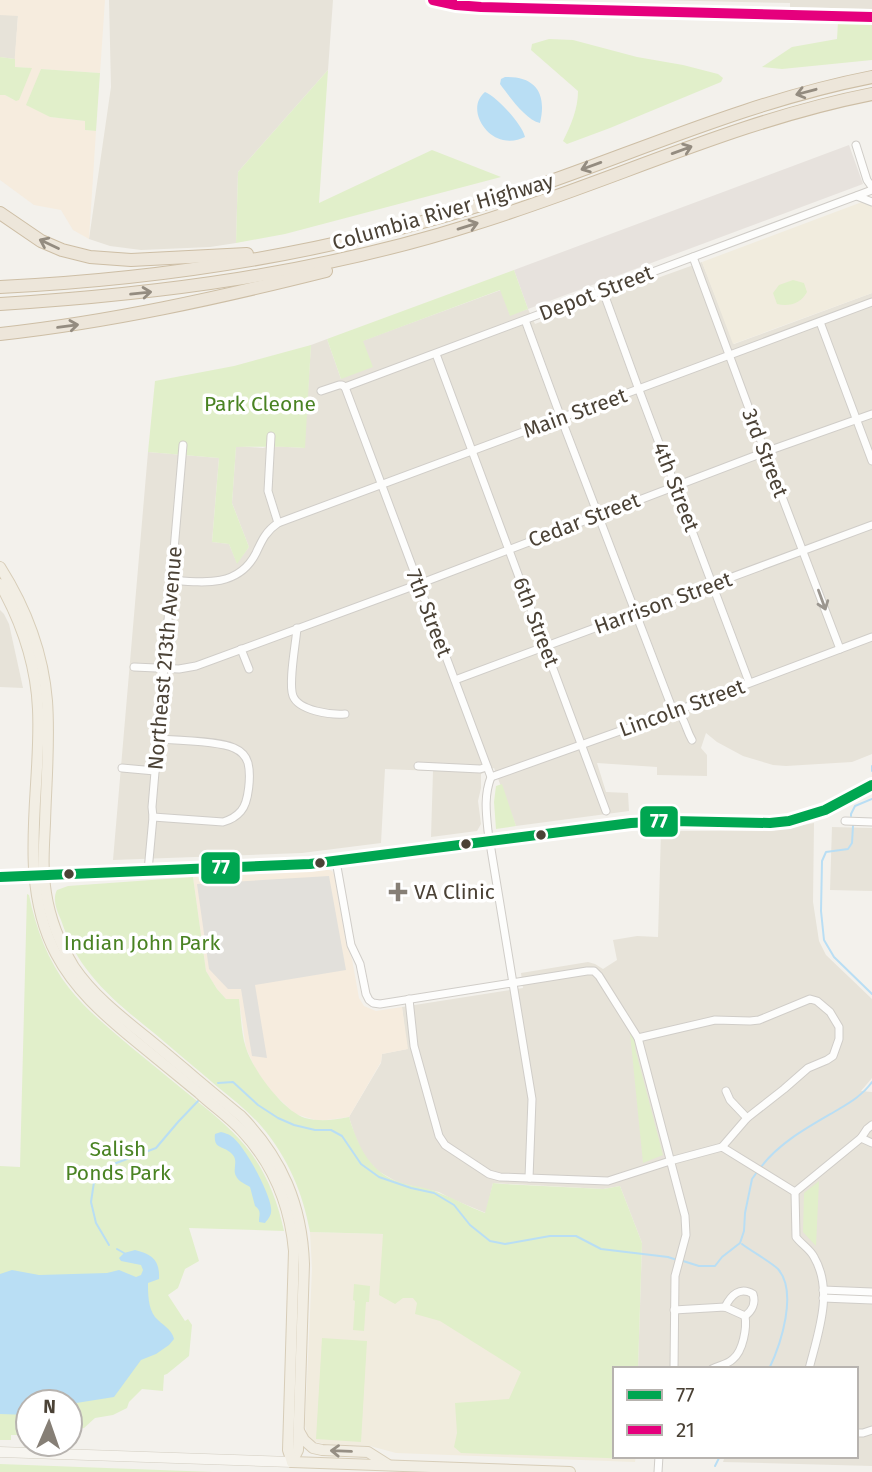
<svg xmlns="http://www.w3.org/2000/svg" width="872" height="1472" font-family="'Fira Sans',sans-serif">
	<rect width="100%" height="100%" fill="#f3f1ec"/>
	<!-- residential -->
	<g fill="#e7e3d9">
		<polygon points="109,0 333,0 328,70 238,172 236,243 210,247 141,250 110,246 89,239 111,87"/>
		<polygon points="652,0 872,0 872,9 790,7 790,3"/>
		<polygon points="0,15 18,15 15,59 0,57"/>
		<polygon points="702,262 734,344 872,293 872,754 852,762 786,766 773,765 743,756 717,742 706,733 701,748 707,755 707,776 657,775 657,767 597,763 606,792 628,793 629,811 516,826 494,768 481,774 481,788 478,801 481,824 477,831 431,837 433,771 385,769 381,843 302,853 113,860 148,452 219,458 212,542 229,544 237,563 249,547 232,503 236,446 263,448 270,446 304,448 311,345 327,339 341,379 362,341 501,290 510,315 528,309 535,324 610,295"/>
		<polygon points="0,610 4,614 9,624 23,688 0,687"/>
		<polygon points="814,823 813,902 819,941 826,955 872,999 872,1078 861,1091 872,1092 872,1466 723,1462 725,1456 856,1456 856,1369 638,1369 642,1243 620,1186 603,1189 493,1183 486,1213 452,1199 439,1192 399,1183 378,1171 364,1156 355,1136 349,1117 381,1063 382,1054 407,1049 402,1007 523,988 521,973 588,962 595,964 603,969 617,960 613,940 637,936 658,937 661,832 682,831 770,831"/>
		<polygon points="832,827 872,828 872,891 830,890"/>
	</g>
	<!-- commercial -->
	<g fill="#f6ecde">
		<polygon points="0,0 105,0 100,73 41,69 50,117 85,121 85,130 96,131 89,239 73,230 61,210 34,205 0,180 0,95 5,95 16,101 31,68 14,67 18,16 0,15"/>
		<polygon points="326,869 332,871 334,874 346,943 352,959 359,998 364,1006 376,1011 402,1007 408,1049 382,1054 381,1062 349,1117 319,1121 295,1114 268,1088 254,1066 246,1048 239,1000 226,999 217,989 206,971 193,877"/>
	</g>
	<!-- industrial -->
	<polygon fill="#e7e2dd" points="849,145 863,184 528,309 514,270"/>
	<!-- education -->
	<g fill="#f1ecde">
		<polygon points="870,199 872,205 872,293 733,344 702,262"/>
		<polygon points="310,1232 482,1237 615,1369 615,1456 636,1456 635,1462 396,1453 370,1446 324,1444 313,1441 307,1434 305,1425 312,1269"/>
	</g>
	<!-- green -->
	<g fill="#e1efca">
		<polygon points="838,22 872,23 872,60 782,69 762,67 792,47 837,39"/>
		<path d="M 549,39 L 573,40 L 637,57 L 683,65 L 718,74 L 723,78 L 721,82 L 610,128 L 567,144 L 563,141 C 571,125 578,109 578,91 L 531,50 L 532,44 Z"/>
		<polygon points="0,57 15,59 15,67 32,68 19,100 16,101 5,95 0,95"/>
		<polygon points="41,69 100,73 96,131 85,130 85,121 50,117 26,105"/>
		<polygon points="328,70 319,203 432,150 501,177 285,234 236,243 238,172"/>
		<polygon points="514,270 528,309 510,316 500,290 363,341 373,367 341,379 327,339"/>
		<path d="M 793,280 L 804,283 L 807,292 C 801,303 790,307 777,304 L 773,293 L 779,285 Z"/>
		<path d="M 311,345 L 305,448 C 281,446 259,447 236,447 L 232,503 L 249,547 L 237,564 L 229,544 L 212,542 L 219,458 L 148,452 L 155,381 L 234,366 Z"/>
		<polygon points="502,784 516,826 496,829 494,802 496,786"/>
		<path d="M 193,877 L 206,971 L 217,989 L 226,999 L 239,999 C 241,1015 241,1033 246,1048 C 253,1070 283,1111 305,1118 C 320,1122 334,1120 349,1117 C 358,1146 370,1174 402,1183 C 414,1187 427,1187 439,1193 C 455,1199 469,1207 485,1213 L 493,1183 L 503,1184 L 603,1189 L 620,1186 L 642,1243 L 638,1369 L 615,1369 L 615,1456 L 636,1456 L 635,1459 L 461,1453 L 454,1447 L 457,1433 L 455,1403 L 509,1399 L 521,1372 L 440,1321 L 415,1314 L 417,1303 L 413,1298 L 403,1298 L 395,1304 L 379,1295 L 383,1234 L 310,1232 C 303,1193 288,1158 262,1127 C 249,1112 234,1100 219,1088 C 197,1069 175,1051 154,1033 C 113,1000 78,972 61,920 C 57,911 52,899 57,890 L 68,886 Z"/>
		<path d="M 27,894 L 29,895 C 36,929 48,961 69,988 C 87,1011 109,1028 131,1047 C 153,1065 175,1083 197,1101 C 217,1117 236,1133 251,1153 C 268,1177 278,1203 284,1231 L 189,1228 L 199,1261 L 185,1269 L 178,1288 L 168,1295 L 185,1321 L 188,1319 L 192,1325 L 189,1356 L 167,1374 L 164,1375 L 163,1391 L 142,1389 L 129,1402 L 127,1408 L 113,1415 L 95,1418 L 84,1428 L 70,1430 L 70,1402 L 28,1402 L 28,1435 L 11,1435 L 11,1440 L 0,1440 L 0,1166 L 20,1167 Z"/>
		<polygon points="630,1033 631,1033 636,1043 635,1048 663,1155 643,1163"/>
		<polygon points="819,1181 816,1246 803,1232 804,1193"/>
		<polygon points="354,1284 370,1286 369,1302 366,1302 364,1331 353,1330 355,1301 353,1300"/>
		<polygon points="322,1338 367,1341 361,1442 316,1439"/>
		<polygon points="0,1464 213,1472 0,1472"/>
	</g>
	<!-- parking -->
	<polygon fill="#e2e0db" points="329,876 346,970 255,985 267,1058 252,1056 241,989 228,989 209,969 197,884"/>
	<!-- water -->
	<g fill="#b9def4">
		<path d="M 505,77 C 536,76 547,94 540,123 C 526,120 509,96 500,84 L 501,79 Z"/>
		<path d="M 485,92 C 497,97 522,124 525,137 C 518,140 512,142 503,140 C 483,136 467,107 485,92 Z"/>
		<path d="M 221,1132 C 222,1132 231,1135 231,1136 C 244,1144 270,1193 271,1208 C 272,1215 269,1218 265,1223 L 259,1222 C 259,1215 262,1211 255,1206 L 250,1187 C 245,1184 238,1181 236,1176 C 232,1169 239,1161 232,1154 C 224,1145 213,1150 215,1134 Z"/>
		<path d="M 135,1250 C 152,1254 160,1260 159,1279 L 148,1283 C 148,1293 148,1308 155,1317 C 162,1325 172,1329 174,1339 L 169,1345 L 156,1354 L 141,1360 L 114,1397 L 70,1404 L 70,1402 L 28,1402 L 28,1415 L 0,1414 L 0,1274 L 12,1270 L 39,1275 L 107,1273 L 119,1270 L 136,1277 L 141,1275 L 143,1270 L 141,1265 L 121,1261 L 119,1258 L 124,1253 Z"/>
	</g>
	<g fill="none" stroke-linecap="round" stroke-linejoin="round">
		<!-- stream -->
		<g stroke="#b9def4" stroke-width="2">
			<polyline points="872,766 872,771"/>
			<polyline points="851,816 851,814 855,806 872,799"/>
			<polyline points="853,826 852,843 848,849 826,852 822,861 821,911 824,940 834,957 872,994"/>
			<polyline points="218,1083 233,1082 258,1105 278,1118 294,1125 315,1130 331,1130 342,1136 361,1164 379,1177 411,1188 434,1193 454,1205 470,1225 490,1241 505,1244 550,1236 576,1236 601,1249 668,1257 677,1260"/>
			<path d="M 761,1167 C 779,1143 808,1127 834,1112 C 849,1103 862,1096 872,1082"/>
			<path d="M 742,1244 C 751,1251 771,1262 778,1269 C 798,1292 781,1344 769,1369"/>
			<polyline points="109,1245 96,1223 91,1202 94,1182 111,1165 156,1148 178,1122 198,1101"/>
			<polyline points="117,1249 124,1253"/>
			<polyline points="683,1261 699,1266 715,1266 722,1257 740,1243 744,1231 745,1213 752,1179 757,1172"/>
			<polyline points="715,1466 720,1456"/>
		</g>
		<!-- minor casing -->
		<g stroke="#d0cdc8" stroke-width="9">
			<g id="minor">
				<polyline points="856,145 867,180 872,187"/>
				<polyline points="857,196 872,202"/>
				<polyline points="693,257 765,452 840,649"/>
				<polyline points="603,291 639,390 749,682"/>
				<path d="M 525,320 L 561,418 L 672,708 C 686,717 684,726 692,740"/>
				<polyline points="820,322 872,461"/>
				<polyline points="436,354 606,811"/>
				<path d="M 345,387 L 491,777 C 484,795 486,812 488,831 L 532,1099 L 529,1178"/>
				<polyline points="321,391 339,385 342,385 345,387 872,190"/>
				<polyline points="271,436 268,491 278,523"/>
				<path d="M 173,580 C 204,583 239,587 256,553 C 262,540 266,531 278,523 L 872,302"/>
				<path d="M 297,628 C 296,643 288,683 293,696 C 299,711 331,715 345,714"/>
				<polyline points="241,649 249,669"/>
				<polyline points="134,667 179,669 196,666 419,584 765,452 872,414"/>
				<polyline points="455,680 872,525"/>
				<polyline points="418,766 480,769 487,767"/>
				<polyline points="122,768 155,771"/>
				<polyline points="491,777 676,711 872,637"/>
				<path d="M 153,817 L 223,822 C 230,820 236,817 241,811 C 249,802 251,775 248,763 C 246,756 241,751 234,748 C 220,741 176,740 158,739"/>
				<polyline points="845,821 872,822"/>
				<polyline points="336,861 349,934 351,945 360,964 366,994 369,1000 373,1003 380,1004 587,971 594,971 599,976 638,1038 685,1216 686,1235 675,1276 674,1369"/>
				<polyline points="148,871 153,817 152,807 183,445"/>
				<polyline points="409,999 414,1046 439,1136 445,1145 489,1174 500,1177 608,1181 670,1161 722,1147 795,1192"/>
				<polyline points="638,1038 715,1020 750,1021 759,1020 810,999 817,1001 830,1012 839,1027 839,1039 833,1056 827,1060 808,1068 784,1089 747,1118 722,1147"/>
				<polyline points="726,1091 730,1100 747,1118"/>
				<polyline points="861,1138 872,1143"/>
				<path d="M 795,1192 L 796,1237 C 801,1244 810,1249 814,1257 C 834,1291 818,1333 809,1369"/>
				<polyline points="795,1192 861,1138 867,1129 872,1125"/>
				<polyline points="823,1290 872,1292"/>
				<polyline points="823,1298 872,1300"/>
				<path d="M 725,1307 C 731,1295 740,1286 753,1294 C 756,1303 752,1311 745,1316"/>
				<polyline points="674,1310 725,1307 745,1316"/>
				<path d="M 712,1369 C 719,1365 727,1365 733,1359 C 743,1351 747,1328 745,1316"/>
				<polyline points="856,1433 863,1433 872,1430"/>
				<polyline points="658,1472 659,1456"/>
			</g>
		</g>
		<!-- tertiary casing -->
		<g stroke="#d0cdc8" stroke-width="10">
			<polyline id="tertiary" points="0,877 35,876"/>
		</g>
		<!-- secondary casing -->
		<g stroke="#d3cec2" stroke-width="11">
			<g id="secondary">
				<polyline points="433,0 456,5 481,7 872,17"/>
				<polyline points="37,876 310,864 631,823 673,821 770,823 789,821 825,810 872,785"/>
				<polyline points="0,1452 292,1462"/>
			</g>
		</g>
		<!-- primary casing -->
		<g stroke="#d7cdb8" stroke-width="12">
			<g id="primary">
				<path d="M 0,567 C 26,608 43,652 47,701 C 50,742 46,783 45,823 C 44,846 42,870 46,893 C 50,919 60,944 74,967 C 93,995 120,1016 146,1037 C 178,1063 209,1090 241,1116 C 282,1158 302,1205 304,1264 L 298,1450 L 292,1462"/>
				<path d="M 0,584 C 22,623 36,664 38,709 C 42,789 16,879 56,954 C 75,990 103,1014 133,1039 C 155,1057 177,1075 199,1093 C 213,1106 229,1117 242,1131 C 273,1164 290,1206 294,1251 L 288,1450 L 292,1462"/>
				<polyline points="299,1431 304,1440 313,1448 322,1450 368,1452 387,1464"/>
				<polyline points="292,1462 570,1472"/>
			</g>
		</g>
		<!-- motorway casing -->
		<g stroke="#cdbea5" stroke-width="14">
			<g id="motorway">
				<polyline points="0,213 41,241 62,250 90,257 131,260 247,254"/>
				<path d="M 0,287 C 166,279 331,253 490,202 C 618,161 739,103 872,77"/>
				<path d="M 0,304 C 161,294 320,273 474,224 C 608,183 734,121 872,94"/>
				<path d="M 0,334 C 110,322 218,298 326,271"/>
			</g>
		</g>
		<!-- minor -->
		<use href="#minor" stroke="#fdfdfc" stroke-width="7"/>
		<!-- tertiary -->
		<use href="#tertiary" stroke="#fdfdfc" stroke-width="9"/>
		<!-- secondary -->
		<use href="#secondary" stroke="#f7f5f0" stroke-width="10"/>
		<!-- primary -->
		<use href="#primary" stroke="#f2eee4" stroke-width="10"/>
		<!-- motorway -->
		<use href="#motorway" stroke="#ede6da" stroke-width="12"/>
		<!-- bus-1 casing -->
		<g stroke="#fff" stroke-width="16">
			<polyline id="bus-1" points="0,877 310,864 631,823 673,821 770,823 789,821 825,810 872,785"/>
		</g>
		<!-- bus-2 casing -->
		<g stroke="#fff" stroke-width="16">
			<polyline id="bus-2" points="433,0 456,5 481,7 872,17"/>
		</g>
		<!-- bus-1 -->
		<use href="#bus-1" stroke="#00a651" stroke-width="10"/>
		<!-- bus-2 -->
		<use href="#bus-2" stroke="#e5007d" stroke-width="10"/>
	</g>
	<!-- one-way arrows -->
	<defs><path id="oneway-shaft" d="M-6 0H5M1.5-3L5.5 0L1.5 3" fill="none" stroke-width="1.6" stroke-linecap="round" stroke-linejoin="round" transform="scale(1.75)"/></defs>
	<g stroke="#948c80">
		<use href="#oneway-shaft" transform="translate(806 92) rotate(165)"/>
		<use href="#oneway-shaft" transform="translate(682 150) rotate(-20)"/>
		<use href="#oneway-shaft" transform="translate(591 166) rotate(160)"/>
		<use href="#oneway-shaft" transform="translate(468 226) rotate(-17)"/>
		<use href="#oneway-shaft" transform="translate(49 244) rotate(-155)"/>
		<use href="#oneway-shaft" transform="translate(141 293) rotate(-6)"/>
		<use href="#oneway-shaft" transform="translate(68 326) rotate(-8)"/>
	</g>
	<use stroke="#9b968f" href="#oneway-shaft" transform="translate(822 600) rotate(70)"/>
	<use stroke="#968f84" href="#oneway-shaft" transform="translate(341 1451) rotate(-178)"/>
	<!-- markers -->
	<g fill="#4b4236" stroke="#fff" stroke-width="2.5">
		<circle cx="541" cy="835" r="6"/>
		<circle cx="466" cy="844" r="6"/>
		<circle cx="320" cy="863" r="6"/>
		<circle cx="69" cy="874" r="6"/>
	</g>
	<path fill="#867f76" stroke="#fff" stroke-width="2.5" d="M394.5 881.5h7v7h7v7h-7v7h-7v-7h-7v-7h7z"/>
	<g text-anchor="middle" stroke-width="7" stroke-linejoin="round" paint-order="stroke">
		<!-- street labels -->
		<g font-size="21" fill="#4b4236" stroke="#fff">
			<text transform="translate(443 212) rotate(-16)" y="7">Columbia River Highway</text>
			<text transform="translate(596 293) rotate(-21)" y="7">Depot Street</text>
			<text transform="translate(575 413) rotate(-20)" y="7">Main Street</text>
			<text transform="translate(765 453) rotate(69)" y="7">3rd Street</text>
			<text transform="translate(676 487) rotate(69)" y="7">4th Street</text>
			<text transform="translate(584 520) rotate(-21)" y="7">Cedar Street</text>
			<text transform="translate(663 603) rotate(-20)" y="7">Harrison Street</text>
			<text transform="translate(429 613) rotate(69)" y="7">7th Street</text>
			<text transform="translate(536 622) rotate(69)" y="7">6th Street</text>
			<text transform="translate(165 658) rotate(-85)" y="7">Northeast 213th Avenue</text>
			<text transform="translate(682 708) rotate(-20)" y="7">Lincoln Street</text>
		</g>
		<!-- park labels -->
		<g font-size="21" fill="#4a8323" stroke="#fff">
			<text x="260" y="411">Park Cleone</text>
			<text x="142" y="950">Indian John Park</text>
			<text x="118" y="1156">Salish<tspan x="118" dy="24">Ponds Park</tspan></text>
		</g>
		<!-- poi labels -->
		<g font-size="21" fill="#4b4236" stroke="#fff" text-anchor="start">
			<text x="414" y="899">VA Clinic</text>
		</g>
	</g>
	<g stroke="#fff" stroke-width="2.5">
		<rect x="639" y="805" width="40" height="33" rx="7" fill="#00a651"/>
		<rect x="200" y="851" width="41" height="34" rx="7" fill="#00a651"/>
	</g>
	<g font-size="19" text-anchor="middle" font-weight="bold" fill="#fff">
		<text x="659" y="828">77</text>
		<text x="221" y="874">77</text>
	</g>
	<!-- legend -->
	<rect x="613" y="1367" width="245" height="91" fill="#ffffff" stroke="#b7b3af" stroke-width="2"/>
	<rect x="627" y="1390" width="35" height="10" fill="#00a651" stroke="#b7b3af" stroke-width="2"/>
	<text x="676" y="1402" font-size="21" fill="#4b4236">77</text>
	<rect x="627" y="1425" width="35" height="10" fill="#e5007d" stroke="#b7b3af" stroke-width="2"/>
	<text x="676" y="1437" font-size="21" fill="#4b4236">21</text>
	<!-- north arrow -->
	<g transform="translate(49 1423) rotate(2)"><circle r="33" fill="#ffffff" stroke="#b7b3af" stroke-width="2"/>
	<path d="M0-5L12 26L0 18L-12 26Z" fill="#867f76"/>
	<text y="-10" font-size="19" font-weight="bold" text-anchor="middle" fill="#4b4236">N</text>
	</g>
</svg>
